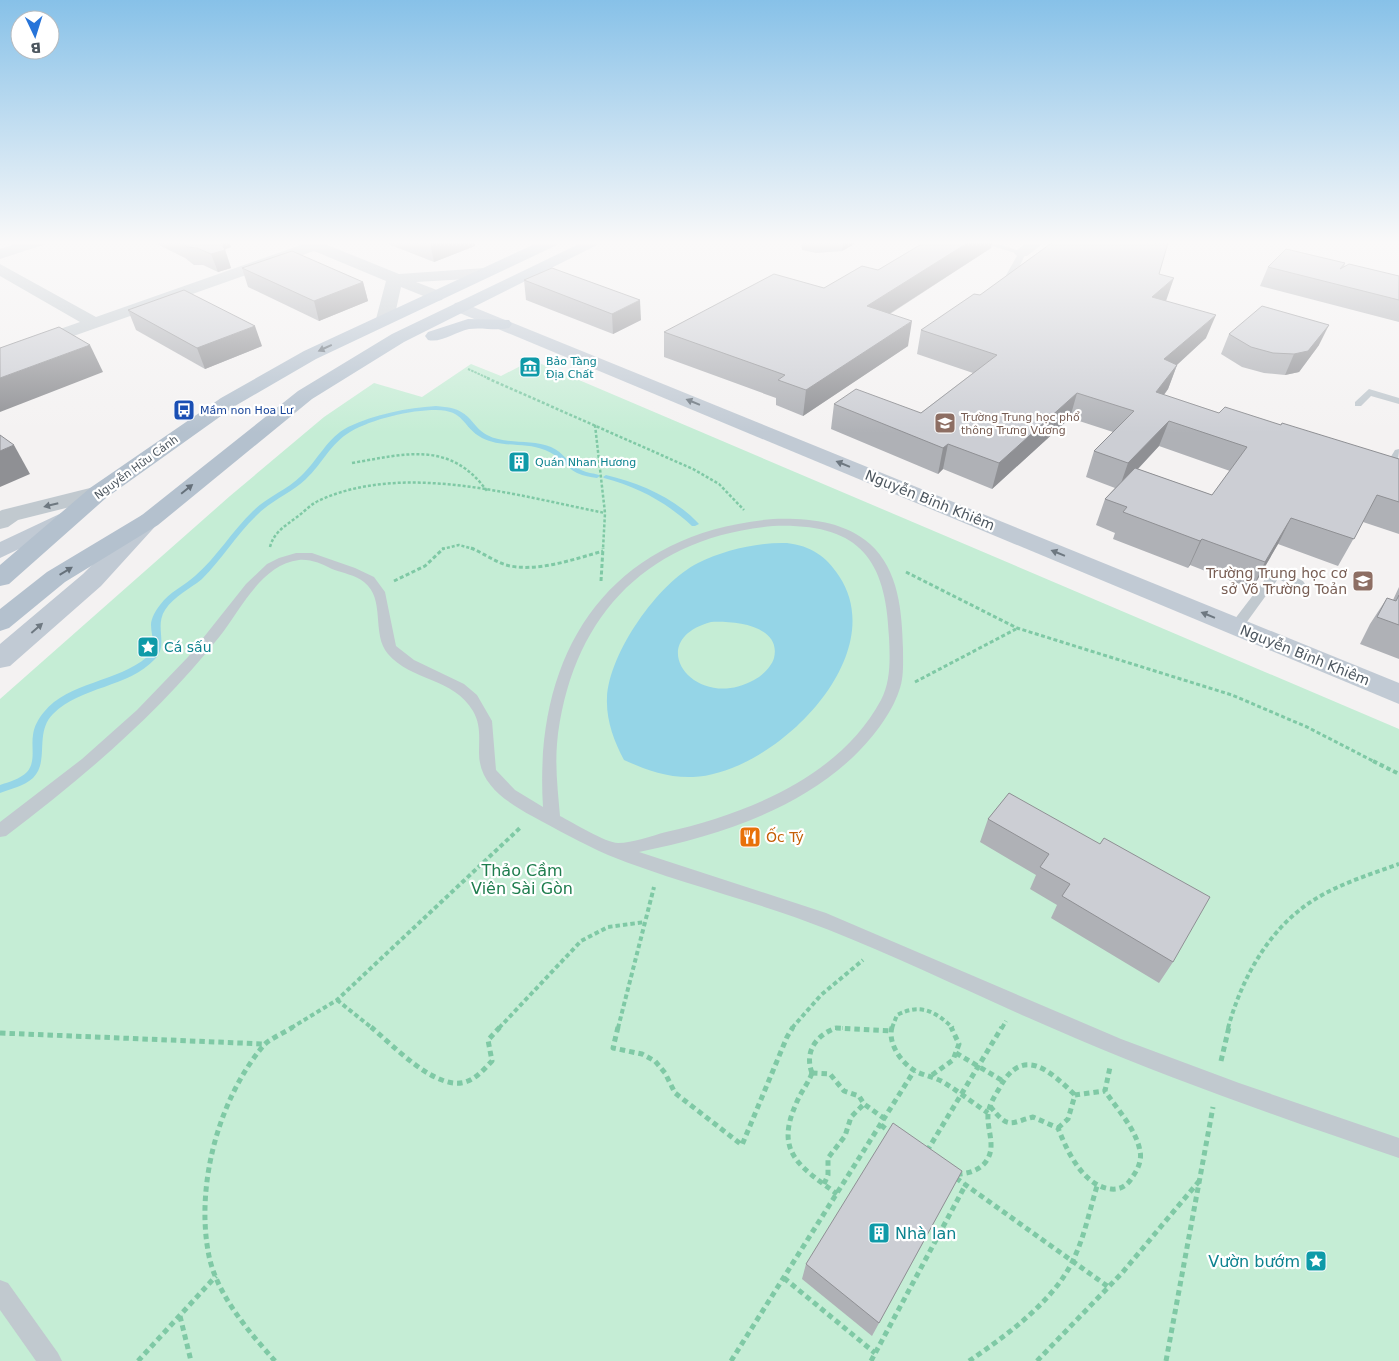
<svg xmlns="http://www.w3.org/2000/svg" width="1399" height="1361" font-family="'DejaVu Sans',sans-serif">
	<rect width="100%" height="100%" fill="#f4f2f2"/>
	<!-- green -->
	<polygon fill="#c5edd5" points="532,360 1399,729 1399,1361 0,1361 0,699 230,496 324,417 374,383 422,397 471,364 501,376"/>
	<!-- water -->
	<path fill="#95d5e7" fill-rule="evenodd" d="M 787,543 C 811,546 826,556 839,576 C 893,657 773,774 693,777 C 668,778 646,770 624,760 C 614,741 606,720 607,698 C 609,653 658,583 698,563 C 724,550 758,542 787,543 ZM 711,622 C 731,621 782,624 774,658 C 772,666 762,676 754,680 C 695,713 641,641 711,622 Z"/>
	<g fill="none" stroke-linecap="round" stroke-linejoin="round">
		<!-- stream -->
		<g fill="#95d5e7" fill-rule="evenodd">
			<path d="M 436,406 C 448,407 459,408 468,417 C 474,423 479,431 487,435 C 506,445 531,439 551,447 C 563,452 569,464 581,470 C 587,473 593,473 599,475 L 600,476 L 597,478 C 590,477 584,476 577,473 C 565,467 559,455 545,450 C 525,442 502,448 482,438 C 462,427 465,410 436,410 C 410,410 372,419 350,432 C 331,443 322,464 306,479 C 291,493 272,500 257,515 C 237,534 222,559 202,579 C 190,589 174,596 165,610 C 154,627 169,644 155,659 C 128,688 81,686 53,714 C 34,733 50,761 33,778 C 24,786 11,789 0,793 L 0,785 C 9,782 20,779 27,772 C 36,762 31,747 33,735 C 34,726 39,718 44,712 C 68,682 118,682 147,657 C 158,648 151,637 151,625 C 151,618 156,610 160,605 C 169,592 184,586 195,576 C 217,557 232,531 253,511 C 267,497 287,490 301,476 C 318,460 327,438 348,427 C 375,414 407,408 436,406 Z"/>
			<path d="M 606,475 C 640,483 675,498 699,524 L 695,526 L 692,526 C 666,502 638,487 604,478 L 603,477 Z"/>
		</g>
		<!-- path-far4 -->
		<polyline stroke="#7fc9a5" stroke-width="2" stroke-dasharray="2.5 1" stroke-linecap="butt" points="468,369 490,379"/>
		<!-- path-far3 -->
		<g stroke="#7fc9a5" stroke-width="2.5" stroke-dasharray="3 2" stroke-linecap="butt">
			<polyline points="487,378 693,469 719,484 744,510"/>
			<polyline points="595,425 605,513 603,549"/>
			<path d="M 352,463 C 405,454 450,440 487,491"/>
			<path d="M 270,547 C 274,532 285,526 297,517 C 304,512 310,505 318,501 C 403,461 518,496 605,513"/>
			<polyline points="442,549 459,545 474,549"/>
		</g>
		<!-- path-far2 -->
		<g stroke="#7fc9a5" stroke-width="3" stroke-dasharray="4 2.5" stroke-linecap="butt">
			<path d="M 471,548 C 483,553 494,561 506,565 C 536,573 575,559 603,551"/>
			<polyline points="906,572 1017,628 1232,695 1307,727 1375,762"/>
			<polyline points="394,581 425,566 444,548"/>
			<polyline points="601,581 603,548"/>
			<polyline points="915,682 1016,629"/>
		</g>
		<!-- path-far1 -->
		<g stroke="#7fc9a5" stroke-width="4" stroke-dasharray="4.5 3" stroke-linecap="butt">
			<polyline points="1373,761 1399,774"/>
			<polyline points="337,1000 372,1028"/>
			<polyline points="291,1028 337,1000 521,827"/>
			<polyline points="499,1028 581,941 608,927 645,922"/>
			<polyline points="618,1028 654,887"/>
			<polyline points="792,1028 821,995 863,960"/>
			<polyline points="835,1028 843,1028"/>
			<path d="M 892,1028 L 897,1015 C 920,1003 935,1011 953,1028"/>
			<polyline points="1002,1028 1006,1021"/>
			<path d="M 1228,1028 C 1243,974 1273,921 1324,894 C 1348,881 1374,873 1399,864"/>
		</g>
		<!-- path -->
		<g stroke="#7fc9a5" stroke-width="5" stroke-dasharray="5.5 4" stroke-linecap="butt">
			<path d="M 371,1027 C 393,1045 438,1094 468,1081 C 478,1077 485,1068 492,1061 L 488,1040 L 500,1027"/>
			<polyline points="618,1027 613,1048 642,1054 655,1061 665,1073 675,1093 742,1145 787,1037 793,1027"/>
			<path d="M 892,1027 C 887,1044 903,1065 917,1072 C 926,1076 934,1077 943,1082 C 958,1091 973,1103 988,1113"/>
			<polyline points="0,1033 264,1044"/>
			<polyline points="956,1053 1003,1081"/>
			<polyline points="1221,1061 1229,1027"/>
			<path d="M 812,1073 C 808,1084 800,1093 796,1104 C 774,1153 801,1167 837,1194"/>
			<path d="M 812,1073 C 804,1052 816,1035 836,1028 L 891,1031"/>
			<polyline points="812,1073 830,1074 844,1091 859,1096 864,1104 885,1119"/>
			<polyline points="932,1075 953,1060 959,1044 951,1027"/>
			<path d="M 990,1106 C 1009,1130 1009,1123 1033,1117 L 1058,1128 C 1067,1151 1083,1186 1111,1189 C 1121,1190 1128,1185 1133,1176 C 1138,1169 1142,1160 1140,1151 C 1136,1129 1117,1109 1105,1091 L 1110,1067"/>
			<polyline points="881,1125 891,1133"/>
			<polyline points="1058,1128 1068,1119 1075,1095 1105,1091"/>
			<polyline points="927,1151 1002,1027"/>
			<path d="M 957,1174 C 968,1174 981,1170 987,1160 C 996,1146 987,1130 988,1115 C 989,1104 995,1096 1000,1087 C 1023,1045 1050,1071 1075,1095"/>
			<polyline points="956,1178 1110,1288"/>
			<polyline points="824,1184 828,1175 828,1158 845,1136 851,1117 864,1104"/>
			<polyline points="784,1278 875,1353"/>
			<polyline points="180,1316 191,1361"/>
			<polyline points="138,1361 216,1276"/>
			<path d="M 275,1361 C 249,1332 217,1295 209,1256 C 195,1187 218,1099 264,1045 C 271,1038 284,1033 293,1027"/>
			<polyline points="731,1361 914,1071"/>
			<polyline points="871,1361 966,1184"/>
			<path d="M 969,1361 C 1006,1336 1057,1299 1075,1256 C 1085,1234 1090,1209 1097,1186"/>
			<polyline points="1037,1361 1122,1273 1200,1180"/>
			<polyline points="1166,1361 1213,1107"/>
		</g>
		<!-- lane -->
		<g fill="#c1c9cf" fill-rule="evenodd">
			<polygon points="979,242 992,242 1026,253 1011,284 1007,288 1000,286 1018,254"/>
			<polygon points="1369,389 1399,398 1399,404 1371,396 1361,406 1355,406 1355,402"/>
			<path d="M 1399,449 C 1399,460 1396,466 1390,475 L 1382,475 L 1381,473 L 1395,450 Z"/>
			<path d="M 773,519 C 807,518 844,521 870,544 C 899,570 902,612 903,649 C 903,663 904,678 899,691 C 891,715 870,741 852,758 C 794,812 716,836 639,852 L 826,913 L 1121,1039 L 1239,1083 L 1399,1138 L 1399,1158 C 1290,1121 1181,1083 1075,1038 C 992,1003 912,963 829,930 C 757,901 680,884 608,855 C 583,844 556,829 532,816 C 507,802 479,785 479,753 C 479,738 481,725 473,711 C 454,678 411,681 388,654 C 371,634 386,599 364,582 C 355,575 343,573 332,569 C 322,564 311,559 299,560 C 262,564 241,609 220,636 C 159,713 84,777 6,836 L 0,837 L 0,822 L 82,759 L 137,710 L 188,657 L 246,584 L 267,564 L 279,558 L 296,553 L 312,553 L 355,568 L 374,577 L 385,592 L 396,646 L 414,660 L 464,684 L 477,695 L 492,721 L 496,770 L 515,790 L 543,807 C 533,650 610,533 773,519 ZM 773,526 C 857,523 886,556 889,637 C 890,658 891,681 881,700 C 840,777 746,814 666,832 C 651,836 633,843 618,843 C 606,843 572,822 560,816 C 558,792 555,768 557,744 C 570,618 646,537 773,526 Z"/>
			<polygon points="1283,571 1303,581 1305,584 1303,587 1295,587 1278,579 1241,630 1231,630 1230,627 1231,624 1270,573"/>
			<polygon points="0,1280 8,1283 58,1353 62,1361 36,1361 0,1310"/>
		</g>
		<!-- street -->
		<g fill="#c1c9cf" fill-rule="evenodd">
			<polygon points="22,242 45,242 43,245 0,259 0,249"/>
			<polygon points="299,242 320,242 399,274 485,268 493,273 485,278 416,282 442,292 444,296 442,300 436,301 401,287 394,319 391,323 379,323 376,319 386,281 314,251 0,362 0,350 80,322 0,276 0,264 96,317 301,245"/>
			<polygon points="1027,242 1045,242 1027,256 1017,256 1014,253"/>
			<polygon points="98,486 106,488 109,493 106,498 18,520 8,527 0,529 0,511 2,510"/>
		</g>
		<!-- secondary -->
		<g fill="#c1cad4" fill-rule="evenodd">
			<polygon points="461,302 1399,683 1399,704 455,311 452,307 455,303"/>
			<polygon points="68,510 76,512 79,517 76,522 0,558 0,542"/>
			<polygon points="150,513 158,515 161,520 101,586 10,666 0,668 0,644 83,574 142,515"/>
		</g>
		<!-- primary -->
		<g fill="#b4c1ce" fill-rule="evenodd">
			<polygon points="539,242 559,242 557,245 316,359 235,406 106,498 9,584 0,586 0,565 90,488 221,398 304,351"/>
			<polygon points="583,242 603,242 404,342 312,399 158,525 65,582 9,628 0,631 0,609 47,572 142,515 298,391 392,334"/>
			<path d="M 468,319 L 509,320 L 512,324 L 509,328 C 496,331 482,327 469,329 C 455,332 442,343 428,340 L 425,336 L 428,332 Z"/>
		</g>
	</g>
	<!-- wall -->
	<g fill="#afb1b6" fill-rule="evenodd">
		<polygon points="155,242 229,242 231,247 225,249 231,268 218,272 203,265 194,265 185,258 157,244"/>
		<polygon points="383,242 475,242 475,246 434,262"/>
		<polygon points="801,242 858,242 842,251 816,253 802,250"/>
		<polygon points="925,242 992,242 991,248 890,314 908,346 803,416 776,405 776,398 664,357 664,332 824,288 878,270"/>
		<polygon points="1345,263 1344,267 1399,276 1399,322 1260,286 1268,267"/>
		<polygon points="242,268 363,282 368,301 319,321 248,287"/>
		<path d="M 1159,274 L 1166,301 L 1206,338 L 1177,365 L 1168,389 L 1164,395 L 1219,413 L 1281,425 L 1399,459 L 1399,534 L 1363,522 L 1338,566 L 1278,544 L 1252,589 L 1190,565 L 1188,568 L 1113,539 L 1115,533 L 1096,525 L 1105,499 L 1115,488 L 1086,477 L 1094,451 L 1113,432 L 1070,418 L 992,489 L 943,469 L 938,474 L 831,429 L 834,404 L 921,413 L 973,373 L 917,354 L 921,330 L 980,295 ZM 1159,446 L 1230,471 L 1212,495 L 1138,469 Z"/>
		<polygon points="524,280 641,320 613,334 526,300"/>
		<polygon points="128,310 262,346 205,369 136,330"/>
		<polygon points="1229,334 1319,345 1299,372 1285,375 1264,373 1242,367 1221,354"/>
		<polygon points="1399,587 1399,659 1360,644 1370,624 1387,598 1393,600"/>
		<polygon points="1009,793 1173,962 1159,983 1051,918 1057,905 1030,889 1036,875 980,842 988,819"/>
		<polygon points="962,1171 872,1336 802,1279 806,1264"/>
	</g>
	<!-- shaded-wall -->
	<g fill="#8f9094">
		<polygon points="218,242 229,242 231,247 221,251"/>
		<polygon points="433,242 475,242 475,246 434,262 430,243"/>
		<polygon points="843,242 858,242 842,251"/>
		<polygon points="969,242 992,242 991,248 864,330 867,306"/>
		<polygon points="225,250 231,268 218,272 211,254"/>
		<polygon points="1174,278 1166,301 1144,321 1152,297"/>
		<polygon points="363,282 368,301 319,321 314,301"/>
		<polygon points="640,300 641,320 613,334 612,314"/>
		<polygon points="1216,315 1206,338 1156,384 1164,359"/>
		<polygon points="912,321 908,346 803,416 806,390"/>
		<polygon points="1329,325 1319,345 1299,372 1285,375 1294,354"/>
		<polygon points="255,326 262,346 205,369 197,348"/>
		<polygon points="90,345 103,372 0,412 0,378"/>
		<polygon points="1177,365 1168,389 1147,417 1156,392"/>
		<polygon points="1077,393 1070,418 992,489 999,463"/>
		<polygon points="1169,421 1159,446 1119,489 1128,463"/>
		<polygon points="948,444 943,469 938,474 943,448"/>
		<polygon points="14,445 30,474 0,487 0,451"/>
		<polygon points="1291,518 1278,544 1252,589 1265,562"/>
		<polygon points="1202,539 1190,565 1188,568 1200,541"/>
	</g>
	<!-- building -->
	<g fill="#ccced4" stroke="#8f9094">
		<polygon points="181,242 221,242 225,250 211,254 197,248 187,247"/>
		<polygon points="925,242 969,242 867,306 912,321 806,390 778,380 785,375 664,332 774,274 824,288 862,266 878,270"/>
		<polygon points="1053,242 1168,243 1159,274 1174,278 1152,297 1216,315 1164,359 1177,365 1156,392 1219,413 1225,407 1281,425 1282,423 1399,459 1399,502 1377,495 1354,539 1291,518 1265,562 1202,539 1200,541 1123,512 1127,507 1105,499 1135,468 1212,495 1247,447 1169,421 1128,463 1094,451 1134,411 1077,393 999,463 948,444 943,448 834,404 856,389 921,413 997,355 921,330 974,294 980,295"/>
		<polygon points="1286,249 1345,263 1340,269 1349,264 1399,276 1399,300 1268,267"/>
		<polygon points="292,251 363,282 314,301 242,268"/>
		<polygon points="552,268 640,300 612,314 524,280"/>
		<polygon points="184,290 255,326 197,348 128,310"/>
		<polygon points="1262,306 1329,325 1308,351 1294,354 1273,353 1251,347 1229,334"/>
		<polygon points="59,327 90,345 0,378 0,348"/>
		<polygon points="0,435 14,445 0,451"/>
		<polygon points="1399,595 1399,625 1377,617 1387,598 1396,601"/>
		<polygon points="1009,793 1100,844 1104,838 1210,897 1173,962 1062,896 1070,884 1040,867 1049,854 988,819"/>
		<polygon points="893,1123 962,1171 879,1323 806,1264"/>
	</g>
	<!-- one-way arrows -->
	<defs><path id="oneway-solid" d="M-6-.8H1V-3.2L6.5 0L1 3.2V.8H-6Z" transform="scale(1.25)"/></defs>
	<g fill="#65707a">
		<use href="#oneway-solid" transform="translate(325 348) rotate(155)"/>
		<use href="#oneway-solid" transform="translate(187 489) rotate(-39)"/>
		<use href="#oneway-solid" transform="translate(66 571) rotate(-31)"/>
	</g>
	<g fill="#6e7881">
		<use href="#oneway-solid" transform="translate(693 402) rotate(-158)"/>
		<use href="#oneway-solid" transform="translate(843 464) rotate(-158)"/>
		<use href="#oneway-solid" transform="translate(1058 553) rotate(-158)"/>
		<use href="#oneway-solid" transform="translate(1208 615) rotate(-158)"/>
		<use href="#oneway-solid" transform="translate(37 628) rotate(-41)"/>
	</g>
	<use fill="#6e7880" href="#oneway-solid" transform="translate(51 505) rotate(166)"/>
	<!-- sky -->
	<linearGradient id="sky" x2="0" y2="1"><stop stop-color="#87c1e8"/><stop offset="0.56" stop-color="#faf9f9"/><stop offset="1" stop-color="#faf9f9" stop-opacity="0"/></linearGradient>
	<rect width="1399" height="433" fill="url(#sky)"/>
	<!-- icons -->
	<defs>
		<g id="museum-square" transform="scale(1.125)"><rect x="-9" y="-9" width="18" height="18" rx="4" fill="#0f9aa8" stroke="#fff"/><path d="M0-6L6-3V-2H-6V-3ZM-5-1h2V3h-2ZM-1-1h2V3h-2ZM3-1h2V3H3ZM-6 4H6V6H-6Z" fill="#fff"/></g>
		<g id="bus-square" transform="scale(1.125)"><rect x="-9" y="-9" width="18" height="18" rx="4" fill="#1a4fb4" stroke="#fff"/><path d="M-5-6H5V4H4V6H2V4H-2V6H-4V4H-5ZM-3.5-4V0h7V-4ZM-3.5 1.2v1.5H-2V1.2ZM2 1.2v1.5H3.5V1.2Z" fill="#fff"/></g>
		<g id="school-square" transform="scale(1.125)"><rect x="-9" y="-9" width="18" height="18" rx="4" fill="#8d6e63" stroke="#fff"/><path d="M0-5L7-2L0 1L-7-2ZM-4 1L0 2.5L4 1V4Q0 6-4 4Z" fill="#fff"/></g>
		<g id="building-square" transform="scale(1.125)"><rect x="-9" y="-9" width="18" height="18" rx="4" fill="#0f9aa8" stroke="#fff"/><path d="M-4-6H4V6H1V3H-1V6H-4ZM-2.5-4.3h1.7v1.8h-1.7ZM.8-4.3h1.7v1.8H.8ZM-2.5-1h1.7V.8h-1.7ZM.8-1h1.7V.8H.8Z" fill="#fff"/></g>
		<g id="sight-square" transform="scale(1.125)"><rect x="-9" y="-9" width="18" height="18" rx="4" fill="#0f9aa8" stroke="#fff"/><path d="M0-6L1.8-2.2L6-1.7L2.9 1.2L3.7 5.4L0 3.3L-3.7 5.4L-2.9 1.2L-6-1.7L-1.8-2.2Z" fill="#fff"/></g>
		<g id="restaurant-square" transform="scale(1.125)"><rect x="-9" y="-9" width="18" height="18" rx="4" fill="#e8710a" stroke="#fff"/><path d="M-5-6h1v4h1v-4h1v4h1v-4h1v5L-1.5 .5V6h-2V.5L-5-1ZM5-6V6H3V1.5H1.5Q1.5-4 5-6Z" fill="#fff"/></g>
	</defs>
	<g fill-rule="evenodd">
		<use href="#museum-square" x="530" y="367"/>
		<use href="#bus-square" x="184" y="410"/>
		<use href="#school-square" x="945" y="423"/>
		<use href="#building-square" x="519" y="462"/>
		<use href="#school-square" x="1363" y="581"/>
		<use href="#sight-square" x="148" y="647"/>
		<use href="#restaurant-square" x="750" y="837"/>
		<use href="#building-square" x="879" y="1233"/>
		<use href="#sight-square" x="1316" y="1261"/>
	</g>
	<g text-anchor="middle" stroke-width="4.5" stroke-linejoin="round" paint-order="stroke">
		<!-- far-culture labels -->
		<g font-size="11" fill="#0d838f" stroke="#fff" text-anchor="start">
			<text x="546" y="365">Bảo Tàng<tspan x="546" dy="13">Địa Chất</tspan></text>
			<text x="535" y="466">Quán Nhan Hương</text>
		</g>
		<!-- far-transit labels -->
		<g font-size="11" fill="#164399" stroke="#fff" text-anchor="start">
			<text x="200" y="414">Mầm non Hoa Lư</text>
		</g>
		<!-- far-education labels -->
		<g font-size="11" fill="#785e54" stroke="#fff" text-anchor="start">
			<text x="961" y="421">Trường Trung học phổ<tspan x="961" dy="13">thông Trưng Vương</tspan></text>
		</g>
		<!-- far-street labels -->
		<g font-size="11" fill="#4b555e" stroke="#fff">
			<text transform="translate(136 467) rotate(-36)" y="4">Nguyễn Hữu Cảnh</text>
		</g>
		<!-- street labels -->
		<g font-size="14" fill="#4b555e" stroke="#fff">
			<text transform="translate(930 500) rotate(22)" y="5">Nguyễn Bỉnh Khiêm</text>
			<text transform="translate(1305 655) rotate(22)" y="5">Nguyễn Bỉnh Khiêm</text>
		</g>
		<!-- education labels -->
		<g font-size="14" fill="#785e54" stroke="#fff" text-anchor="end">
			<text x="1347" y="578">Trường Trung học cơ<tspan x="1347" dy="16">sở Võ Trường Toản</tspan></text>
		</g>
		<!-- culture labels -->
		<g font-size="14" fill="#0d838f" stroke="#fff" text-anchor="start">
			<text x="164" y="652">Cá sấu</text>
		</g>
		<!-- food labels -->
		<g font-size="14" fill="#c56008" stroke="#fff" text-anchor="start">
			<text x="766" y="842">Ốc Tý</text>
		</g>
		<!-- near-park labels -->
		<g font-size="16" fill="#1f7d4e" stroke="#fff">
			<text x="522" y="876">Thảo Cầm<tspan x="522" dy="18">Viên Sài Gòn</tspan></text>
		</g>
		<!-- near-culture labels -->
		<g font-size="16" fill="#0d838f" stroke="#fff" text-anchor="start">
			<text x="895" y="1239">Nhà lan</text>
			<text x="1300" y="1267" text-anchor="end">Vườn bướm</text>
		</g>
	</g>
	<!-- north arrow -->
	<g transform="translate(35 35) rotate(176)"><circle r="24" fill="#ffffff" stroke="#b7bbbf"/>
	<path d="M0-4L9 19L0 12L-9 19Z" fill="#2774d9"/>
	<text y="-8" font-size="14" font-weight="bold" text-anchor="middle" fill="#4b555e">B</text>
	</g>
</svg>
